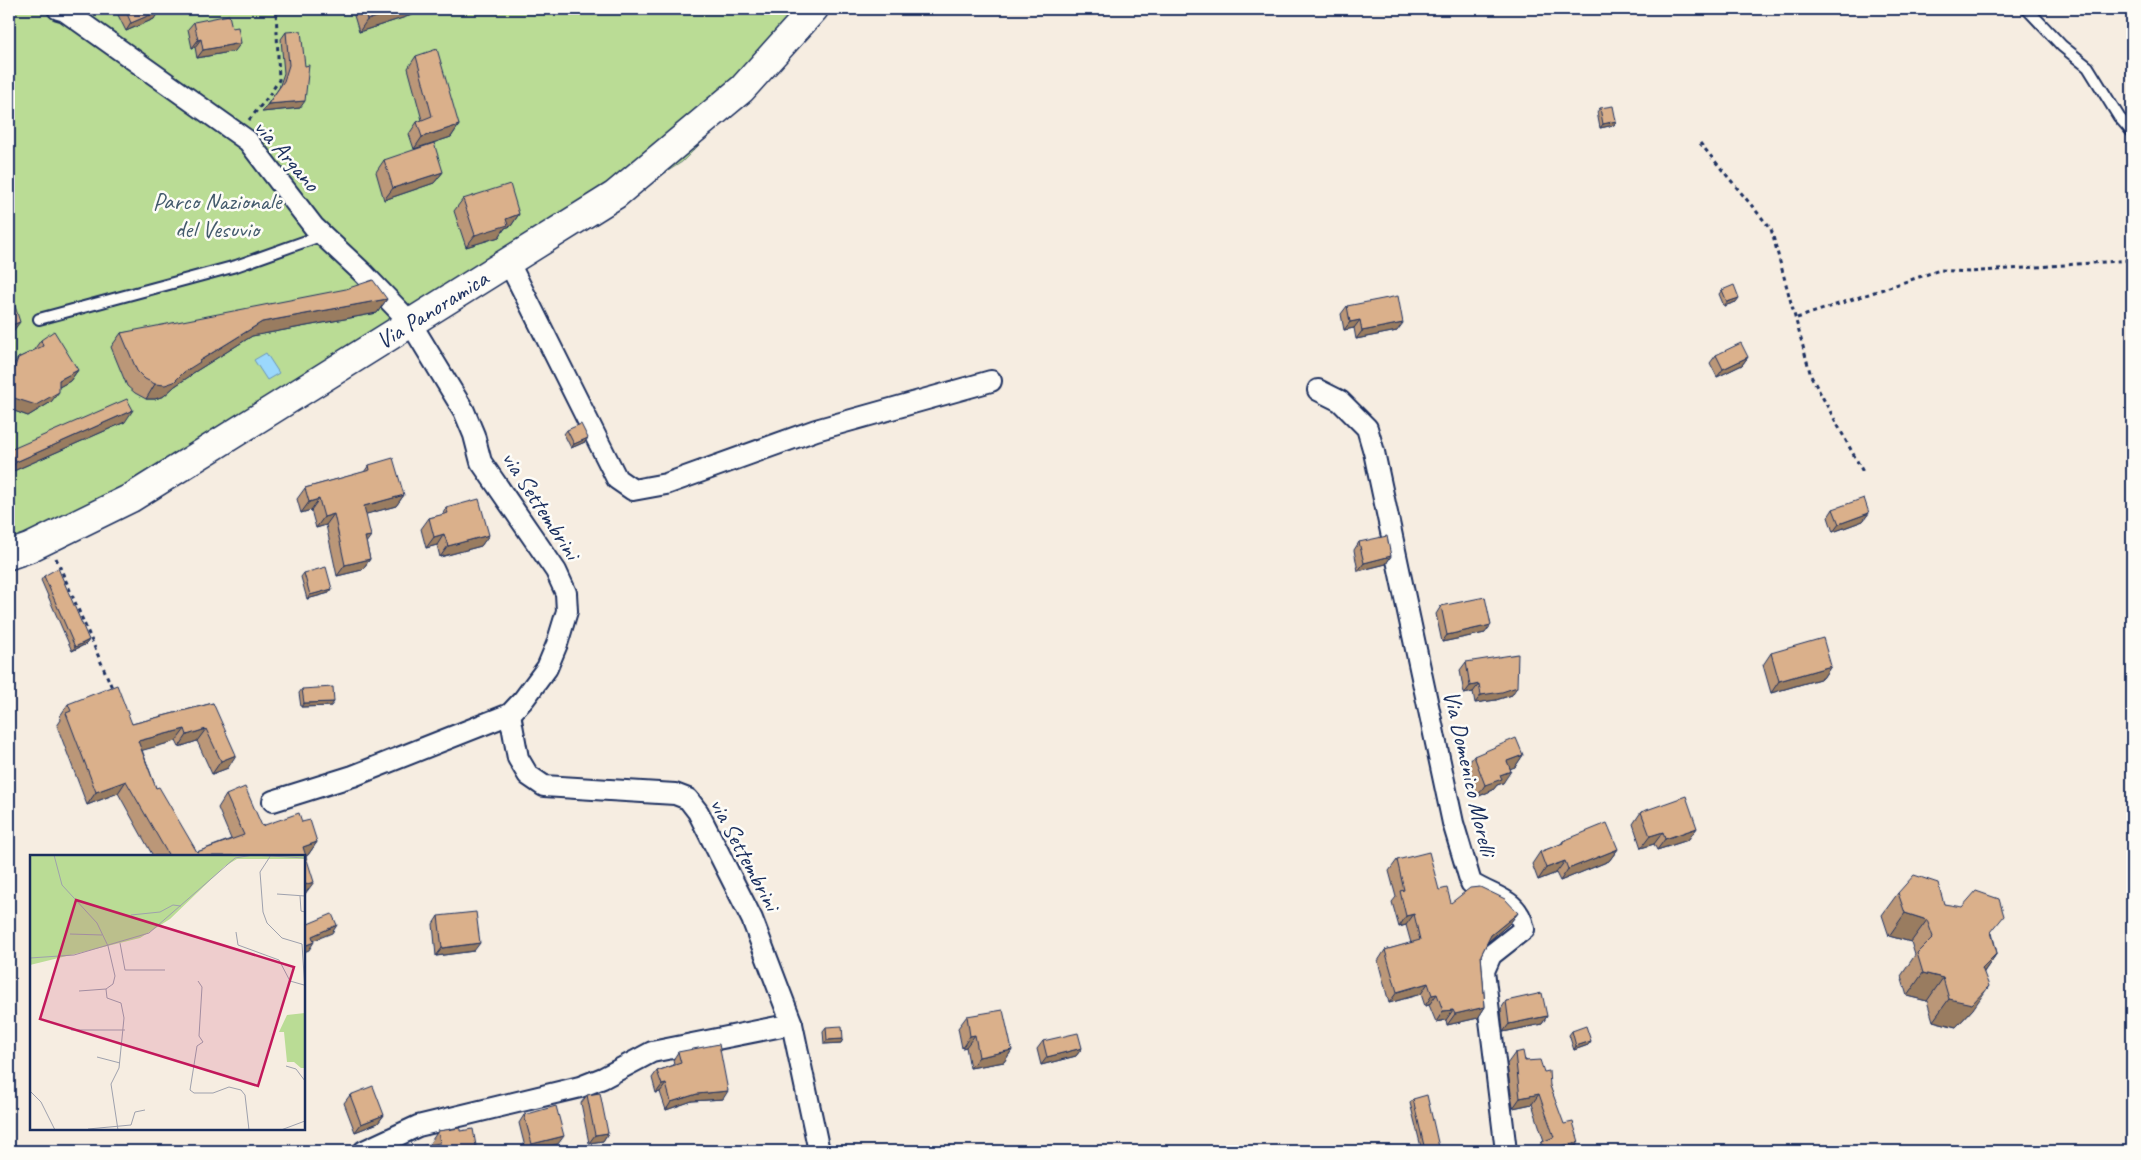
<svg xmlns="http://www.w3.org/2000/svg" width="2141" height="1160" font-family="Caveat,sans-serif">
	<rect width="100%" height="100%" fill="#f6ede1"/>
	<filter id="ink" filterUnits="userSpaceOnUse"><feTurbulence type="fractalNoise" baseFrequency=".02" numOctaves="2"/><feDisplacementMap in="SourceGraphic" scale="10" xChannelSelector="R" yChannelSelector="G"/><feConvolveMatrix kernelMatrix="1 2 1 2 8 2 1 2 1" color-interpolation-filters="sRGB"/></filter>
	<g filter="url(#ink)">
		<!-- green -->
		<polygon fill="#badc95" stroke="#6a867a" points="9,9 821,9 791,53 682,162 483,290 9,564"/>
		<!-- water -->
		<polygon fill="#9bd8fc" stroke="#6894bd" points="266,353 279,373 267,380 254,360"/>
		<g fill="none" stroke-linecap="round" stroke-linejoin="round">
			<!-- lane casing -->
			<g stroke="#1b2f5e" stroke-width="14">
				<g id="lane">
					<polyline points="2027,9 2062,46 2088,67 2119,117 2132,132"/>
					<polyline points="39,319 236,266 323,235"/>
				</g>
			</g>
			<!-- street casing -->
			<g stroke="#1b2f5e" stroke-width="24">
				<g id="street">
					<polyline points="58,9 65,11 248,141 314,227 362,272 410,322 464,411 474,435 481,462 556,571 566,593 567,611 557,644 547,668 524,699 510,714 353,776 273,801"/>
					<polyline points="508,261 617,479 633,490 666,484 816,430 991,381"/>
					<path d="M 1318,390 L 1340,401 L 1367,428 L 1374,452 L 1453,823 L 1471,883 C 1494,898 1518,898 1524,929 L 1491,955 L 1484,971 L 1506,1151"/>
					<polyline points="510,714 518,758 528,775 544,786 675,794 688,799 698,812 752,919 792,1024 819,1151"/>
					<polyline points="364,1151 418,1126 580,1087 603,1078 652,1052 792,1024"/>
				</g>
			</g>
			<!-- secondary casing -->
			<g stroke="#1b2f5e" stroke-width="31">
				<g id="secondary">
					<path id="s1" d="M 9,555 L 29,548 L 131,498 L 615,195 L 742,89 L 814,9"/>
				</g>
			</g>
			<!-- path -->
			<g stroke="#1b2f5e" stroke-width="3" stroke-dasharray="4 4" stroke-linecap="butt">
				<polyline points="249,120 268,97 279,80 276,9"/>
				<polyline points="1700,143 1771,229 1811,376 1863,472"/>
				<polyline points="1797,318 1940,270 1969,272 2132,260"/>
				<polyline points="56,558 113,690"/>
			</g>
			<!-- lane -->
			<use href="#lane" stroke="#fdfcf7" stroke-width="10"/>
			<!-- street -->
			<use href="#street" stroke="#fdfcf7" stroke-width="20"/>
			<!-- secondary -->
			<use href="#secondary" stroke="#fdfcf7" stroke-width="28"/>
		</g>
		<!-- wall -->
		<g fill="#bb9778" stroke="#1b2f5e">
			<polygon points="115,9 158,9 154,19 126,31"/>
			<polygon points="352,9 418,9 415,14 359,32"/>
			<polygon points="194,22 235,51 197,58 195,47 192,48 188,29"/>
			<polygon points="286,32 300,108 262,112 279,88 284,73 281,39"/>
			<polygon points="416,56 459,125 451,137 414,149 409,134 417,122 422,120 408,68"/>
			<polygon points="1600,108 1616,121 1614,125 1600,128 1597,112"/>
			<polygon points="384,160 443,172 434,183 384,200 376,172"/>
			<polygon points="463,199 519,214 511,226 505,228 499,237 466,247 454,211"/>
			<polygon points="2132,199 2132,224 2128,205"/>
			<polygon points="1722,290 1736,302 1724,306 1719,294"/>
			<polygon points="387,299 377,313 252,336 193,373 190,376 175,386 164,396 155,399 146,399 135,393 127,386 111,347 121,333"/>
			<polygon points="1347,306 1397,331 1356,339 1354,328 1344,330 1341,314"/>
			<polygon points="41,340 78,370 70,381 59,387 51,402 28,416 9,409 9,373 10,369 18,358 33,351"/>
			<polygon points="1716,355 1748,357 1742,365 1717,377 1710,363"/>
			<polygon points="125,422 9,473 9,452 10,450"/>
			<polygon points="567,430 585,442 571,448 564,434"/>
			<polygon points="369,465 404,495 396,506 366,514 366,542 370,559 362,570 337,576 326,525 316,528 311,510 301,513 297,499 305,488 364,472"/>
			<polygon points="446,508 489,535 481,546 440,557 437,545 426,548 421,529 429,518 442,515"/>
			<polygon points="1833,509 1869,513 1863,521 1833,532 1828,517"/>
			<polygon points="1359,542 1391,556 1386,564 1358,571 1354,550"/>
			<polygon points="304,573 332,589 329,593 307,599 301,577"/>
			<polygon points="44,576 89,640 86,644 72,651 41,580"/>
			<polygon points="1441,606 1485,633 1442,642 1436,614"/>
			<polygon points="1771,653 1831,666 1823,678 1771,693 1763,665"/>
			<polygon points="1466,662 1512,695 1496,700 1475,703 1473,692 1464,694 1460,670"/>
			<polygon points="302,689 331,706 301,707 299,693"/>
			<polygon points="213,703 228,768 212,774 197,741 179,747 176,741 142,750 156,788 197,852 231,839 218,808 226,795 262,826 302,822 317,842 308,855 306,856 305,894 304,856 153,856 118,793 87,805 57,726 61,720 60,716 68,704 132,724"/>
			<polygon points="1523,755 1515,767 1510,768 1503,783 1497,785 1493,790 1477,797 1465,768 1474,756"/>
			<polygon points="1641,812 1697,828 1688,840 1657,850 1654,844 1641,848 1633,824"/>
			<polygon points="1563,841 1618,849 1609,861 1560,881 1556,873 1538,880 1532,864 1540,852 1561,844"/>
			<polygon points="1397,860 1439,890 1451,903 1518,913 1510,923 1487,943 1481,955 1485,1007 1478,1018 1447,1025 1446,1020 1436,1022 1429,1005 1425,1006 1421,994 1389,1003 1378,961 1385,950 1411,943 1406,925 1399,927 1392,902 1396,897 1389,871"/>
			<polygon points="1898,893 1944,904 1992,933 1997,953 1984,972 1973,1009 1956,1027 1933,1021 1927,1001 1907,996 1901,976 1915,955 1911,942 1889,936 1882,915"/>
			<polygon points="438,916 474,951 436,956 433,924"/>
			<polygon points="1506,1001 1547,1016 1542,1024 1503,1032 1501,1009"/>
			<polygon points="967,1016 1012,1050 1004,1062 970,1068 966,1047 962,1048 958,1028"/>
			<polygon points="826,1027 843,1039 841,1043 824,1044 823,1031"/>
			<polygon points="1572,1031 1591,1041 1588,1045 1574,1050 1569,1035"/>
			<polygon points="1043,1041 1082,1048 1076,1056 1041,1065 1037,1049"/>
			<polygon points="678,1052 723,1099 692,1101 666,1110 660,1092 656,1093 652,1078 657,1071 674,1065 673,1060"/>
			<polygon points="1515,1053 1544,1072 1550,1086 1572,1151 1536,1151 1542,1142 1544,1141 1532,1104 1513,1108 1507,1064"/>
			<polygon points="350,1095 384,1115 378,1123 355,1132 344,1103"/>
			<polygon points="587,1095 608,1133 603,1141 589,1143 581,1103"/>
			<polygon points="1413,1099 1439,1147 1437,1151 1422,1151 1410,1103"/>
			<polygon points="524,1115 558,1144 531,1151 526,1151 519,1123"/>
			<polygon points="438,1131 460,1131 477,1151 398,1151 399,1149 430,1145 430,1143"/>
		</g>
		<!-- shaded-wall -->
		<g fill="#997b61" stroke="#1b2f5e">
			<polygon points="402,9 418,9 415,14 359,32 367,20"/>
			<polygon points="159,11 154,19 126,31 131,23"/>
			<polygon points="201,39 195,47 192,48 198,40"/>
			<polygon points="241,43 235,51 197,58 203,50"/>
			<polygon points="305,101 300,108 262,112 268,104"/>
			<polygon points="1616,121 1614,125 1600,128 1603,124"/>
			<polygon points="459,125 451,137 414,149 422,137"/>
			<polygon points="443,172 434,183 384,200 393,188"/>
			<polygon points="519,214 511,226 505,228 499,237 466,247 475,235 506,219"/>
			<polygon points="1739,298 1736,302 1724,306 1727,302"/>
			<polygon points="387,299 377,313 252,336 193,373 190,376 175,386 164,396 155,399 146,399 155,384 184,372 199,361 262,322"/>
			<polygon points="1360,320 1354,328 1344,330 1350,322"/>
			<polygon points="20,322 14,330 9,332 9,326"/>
			<polygon points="1403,323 1397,331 1356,339 1362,331"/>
			<polygon points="1748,357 1742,365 1717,377 1723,369"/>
			<polygon points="78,370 70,381 52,391 59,380"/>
			<polygon points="59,392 51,402 28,416 9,409 9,401 14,398"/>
			<polygon points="133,410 125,422 9,473 9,472 16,462"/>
			<polygon points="588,438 585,442 571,448 574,444"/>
			<polygon points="404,495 396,506 356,517 364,506"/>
			<polygon points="319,499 311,510 301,513 309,502"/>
			<polygon points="1869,513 1863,521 1833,532 1839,524"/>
			<polygon points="334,514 326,525 316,528 324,517"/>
			<polygon points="444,534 437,545 426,548 434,537"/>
			<polygon points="489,535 481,546 440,557 448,546"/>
			<polygon points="371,536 363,547 365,537"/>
			<polygon points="1391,556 1386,564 1358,571 1364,563"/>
			<polygon points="370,559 362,570 337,576 345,565"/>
			<polygon points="332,589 329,593 307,599 310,595"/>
			<polygon points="1491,625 1485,633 1442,642 1447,635"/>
			<polygon points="89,640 86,644 72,651 75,647"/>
			<polygon points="1831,666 1823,678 1771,693 1779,681"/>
			<polygon points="1479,684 1473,692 1464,694 1470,686"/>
			<polygon points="1517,687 1512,695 1496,700 1475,703 1481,695"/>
			<polygon points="334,702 331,706 301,707 304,703"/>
			<polygon points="185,729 176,741 129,754 138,741"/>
			<polygon points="206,729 197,741 179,747 187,735"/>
			<polygon points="236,755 228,768 212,774 221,761"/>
			<polygon points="1523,755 1515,767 1499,773 1507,761"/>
			<polygon points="1511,771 1503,783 1497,785 1493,790 1477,797 1485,785 1500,775"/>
			<polygon points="126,781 118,793 87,805 96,792"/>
			<polygon points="1697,828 1688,840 1657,850 1665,839"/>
			<polygon points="1663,832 1654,844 1641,848 1650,836"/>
			<polygon points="317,842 308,855 304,856 303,847"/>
			<polygon points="1618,849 1609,861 1560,881 1568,869"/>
			<polygon points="1565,861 1556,873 1538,880 1546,868"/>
			<polygon points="314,882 305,894 304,895 304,885"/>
			<polygon points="1518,913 1510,923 1483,946 1491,935"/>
			<polygon points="1905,913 1927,920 1911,942 1889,936"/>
			<polygon points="1414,914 1406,925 1399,927 1406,916"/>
			<polygon points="337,925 332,933 307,943 312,936"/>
			<polygon points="314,942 309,950 304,952 304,946"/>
			<polygon points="480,943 474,951 436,956 442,948"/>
			<polygon points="1997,953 1981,976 1982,968"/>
			<polygon points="1923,973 1943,978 1927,1001 1907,996"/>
			<polygon points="1428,983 1421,994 1389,1003 1397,992"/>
			<polygon points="1989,986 1973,1009 1956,1027 1933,1021 1949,999"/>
			<polygon points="1437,994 1429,1005 1425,1006 1432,995"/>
			<polygon points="1485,1007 1478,1018 1447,1025 1455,1014"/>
			<polygon points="1453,1010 1446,1020 1436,1022 1443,1011"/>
			<polygon points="1547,1016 1542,1024 1503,1032 1509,1024"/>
			<polygon points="975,1035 966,1047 962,1048 970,1036"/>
			<polygon points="843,1039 841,1043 824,1044 827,1040"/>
			<polygon points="1591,1041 1588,1045 1574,1050 1576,1046"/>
			<polygon points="1082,1048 1076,1056 1041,1065 1047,1057"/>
			<polygon points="1012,1050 1004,1062 970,1068 979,1057"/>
			<polygon points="666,1084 660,1092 656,1093 662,1085"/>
			<polygon points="728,1091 723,1099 692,1101 666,1110 671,1102 697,1094"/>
			<polygon points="1539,1094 1532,1104 1513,1108 1520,1098"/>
			<polygon points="384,1115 378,1123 355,1132 361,1124"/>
			<polygon points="608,1133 603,1141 589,1143 595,1135"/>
			<polygon points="564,1136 558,1144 531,1151 528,1151 532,1144"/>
			<polygon points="1579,1142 1572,1151 1557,1151 1561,1146"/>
			<polygon points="1439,1147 1437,1151 1425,1151 1425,1150"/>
		</g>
		<!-- building -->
		<g fill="#dab08b" stroke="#1b2f5e">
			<polygon points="125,9 158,9 159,11 131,23"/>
			<polygon points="364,9 402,9 367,20"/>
			<polygon points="229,15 232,28 238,27 241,43 203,50 201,39 198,40 194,22"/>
			<polygon points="301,31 305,66 309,65 305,101 268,104 284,81 289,65 286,32"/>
			<polygon points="437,49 459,125 422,137 417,122 432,116 416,56"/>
			<polygon points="1613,106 1616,121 1603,124 1600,108"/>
			<polygon points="434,143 443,172 393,188 384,160"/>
			<polygon points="510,184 519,214 506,219 508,225 475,235 463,199"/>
			<polygon points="373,280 387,299 262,322 199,361 200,362 184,372 174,382 165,385 155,384 145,379 137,371 121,333 346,289"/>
			<polygon points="1734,285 1739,298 1727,302 1722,290"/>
			<polygon points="1398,296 1403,323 1362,331 1360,320 1350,322 1347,306"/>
			<polygon points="14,303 20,322 9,326 9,305"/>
			<polygon points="54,331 78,370 59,380 59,392 36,405 14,398 9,401 9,385 18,358 43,346 41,340"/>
			<polygon points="1741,343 1748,357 1723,369 1716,355"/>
			<polygon points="127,399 133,410 16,462 10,450"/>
			<polygon points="581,424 588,438 574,444 567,430"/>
			<polygon points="393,458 404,495 364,506 371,536 365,537 370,559 345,565 334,514 324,517 319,499 309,502 305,488 370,470 369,465"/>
			<polygon points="1864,498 1869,513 1839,524 1833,509"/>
			<polygon points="479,499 489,535 448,546 444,534 434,537 429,518 448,513 446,508"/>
			<polygon points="1387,536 1391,556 1364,563 1359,542"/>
			<polygon points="326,567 332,589 310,595 304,573"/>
			<polygon points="58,568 89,640 75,647 44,576"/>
			<polygon points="1485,597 1491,625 1447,635 1441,606"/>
			<polygon points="1823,638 1831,666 1779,681 1771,653"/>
			<polygon points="1518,654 1517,687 1502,692 1481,695 1479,684 1470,686 1466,662"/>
			<polygon points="117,685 132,724 213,703 236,755 221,761 206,729 187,735 185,729 138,741 156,788 159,787 197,852 244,835 226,795 245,787 262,826 299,813 302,822 310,820 317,842 303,847 314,882 304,885 304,856 169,856 126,781 96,792 66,713 71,711 68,704"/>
			<polygon points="333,687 334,702 304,703 302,689"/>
			<polygon points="1516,738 1523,755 1507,761 1511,771 1500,775 1502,779 1485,785 1474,756"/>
			<polygon points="1686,796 1697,828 1665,839 1663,832 1650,836 1641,812"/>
			<polygon points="1607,823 1618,849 1568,869 1565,861 1546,868 1540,852 1563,843 1563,841"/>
			<polygon points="1429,852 1439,890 1447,888 1451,903 1470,888 1480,887 1505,899 1518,913 1491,935 1481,955 1485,1007 1455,1014 1453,1010 1443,1011 1437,994 1432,995 1428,983 1397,992 1385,950 1420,940 1414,914 1406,916 1400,891 1404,890 1397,860"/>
			<polygon points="1914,875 1938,883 1944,904 1962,907 1976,891 1999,899 2004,916 1991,932 1997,953 1982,968 1989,986 1972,1004 1949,999 1943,978 1923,973 1917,953 1933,937 1927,920 1905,913 1898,893"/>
			<polygon points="476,912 480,943 442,948 438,916"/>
			<polygon points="332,914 337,925 312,936 314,942 304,946 304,917 305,917 308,924"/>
			<polygon points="1542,993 1547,1016 1509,1024 1506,1001"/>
			<polygon points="1003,1010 1012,1050 979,1057 975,1035 970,1036 967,1016"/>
			<polygon points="842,1026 843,1039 827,1040 826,1027"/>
			<polygon points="1586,1026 1591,1041 1576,1046 1572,1031"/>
			<polygon points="1078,1033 1082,1048 1047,1057 1043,1041"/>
			<polygon points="719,1044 728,1091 697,1094 671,1102 666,1084 662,1085 657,1071 681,1063 678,1052"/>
			<polygon points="1523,1051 1525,1061 1540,1060 1544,1072 1549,1071 1550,1086 1564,1124 1573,1122 1579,1142 1561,1146 1563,1151 1545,1151 1542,1142 1554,1137 1539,1094 1520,1098 1515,1053"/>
			<polygon points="373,1086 384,1115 361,1124 350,1095"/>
			<polygon points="600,1093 608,1133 595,1135 587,1095"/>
			<polygon points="1427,1095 1439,1147 1425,1150 1413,1099"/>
			<polygon points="556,1106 564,1136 532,1144 524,1115"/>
			<polygon points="460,1128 460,1131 473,1129 477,1151 399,1151 399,1149 440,1143 438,1131"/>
		</g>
	</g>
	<g text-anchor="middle" stroke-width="5" stroke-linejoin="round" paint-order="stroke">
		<!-- street labels -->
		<g font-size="24" fill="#1b2f5e" stroke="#fdfcf7">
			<text transform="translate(287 155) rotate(49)" y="8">via Argano</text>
			<text dy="8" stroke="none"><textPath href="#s1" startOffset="490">Via Panoramica</textPath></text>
			<text transform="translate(541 505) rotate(57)" y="8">via Settembrini</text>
			<text transform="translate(1470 773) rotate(77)" y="8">Via Domenico Morelli</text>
			<text transform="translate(745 854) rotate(62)" y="8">via Settembrini</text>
		</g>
		<!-- park labels -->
		<g font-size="24" fill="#435a6c" stroke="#fdfcf7">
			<text x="217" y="209">Parco Nazionale<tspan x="217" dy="28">del Vesuvio</tspan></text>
		</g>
	</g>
	<!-- overview -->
	<g transform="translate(30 855)">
		<rect width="275" height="275" fill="#f6ede1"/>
		<path d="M 0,0 L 275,0 L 275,4 L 207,4 L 195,11 L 140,64 L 110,83 L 0,110 ZM 275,158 L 275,213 L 271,213 L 264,207 L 257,207 L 254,177 L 249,177 L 257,160 Z" fill="#badc95"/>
		<path fill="none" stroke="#9ea1ad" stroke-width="1" d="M 24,0 L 32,30 L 67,68 L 78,91 L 85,121 L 83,129 L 76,134 L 49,136M 241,0 L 230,17 L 233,57 L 237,68 L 252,83 L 272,89 L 275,135M 247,39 L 275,41M 270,41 L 271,56 L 275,57M 101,60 L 130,57 L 143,50 L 151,51M 206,77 L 208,90 L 249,105 L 260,126 L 274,130M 40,79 L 72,80M 90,88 L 95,115 L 135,115M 0,103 L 44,100 L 119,78 L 205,3 L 223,0 L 275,3M 168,126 L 172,132 L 169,181 L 173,187 L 167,191 L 160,235 L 164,238 L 183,238 L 199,232 L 211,235 L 215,240 L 219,275M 76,134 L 77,143 L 91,148 L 94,163 L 89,213 L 81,229 L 88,275M 41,175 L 95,175M 67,202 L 90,208M 256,211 L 266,214 L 275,226M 0,236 L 11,247 L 25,275M 58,274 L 101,270 L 105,257 L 115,255M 251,275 L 275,266"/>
		<path fill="#c2185b" fill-opacity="0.15" stroke="#c2185b" stroke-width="2.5" d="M 46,45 L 264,112 L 228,231 L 10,164 Z"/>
		<rect width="275" height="275" fill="none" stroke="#1b2f5e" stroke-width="2.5"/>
	</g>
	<!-- margin -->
	<rect width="2141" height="1160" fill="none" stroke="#fdfcf7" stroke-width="30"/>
	<rect x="15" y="15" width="2111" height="1130" fill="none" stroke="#1b2f5e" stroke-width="2" filter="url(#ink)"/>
</svg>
